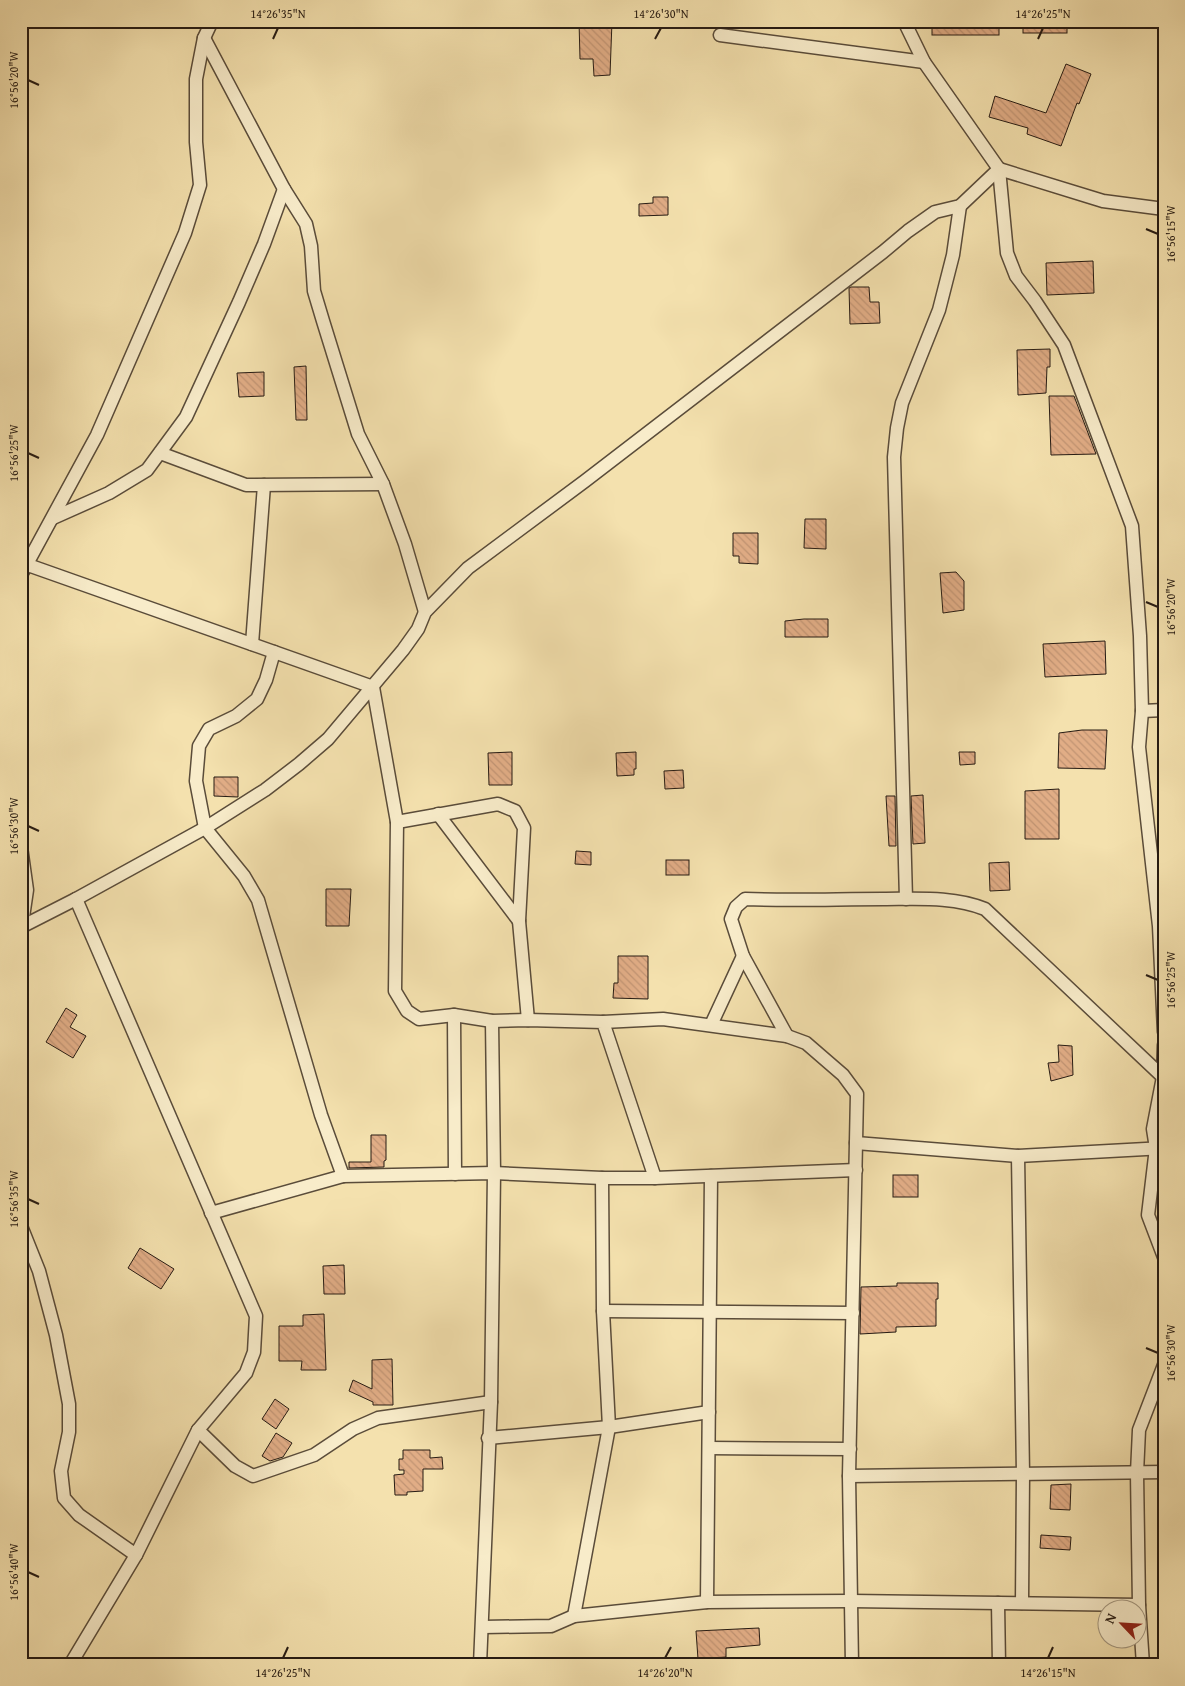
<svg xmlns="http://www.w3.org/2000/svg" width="1185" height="1686" font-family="'Gentium Book Plus',serif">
	<defs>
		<pattern id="building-back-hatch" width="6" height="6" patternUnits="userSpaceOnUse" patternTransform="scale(1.25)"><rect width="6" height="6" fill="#e1ad86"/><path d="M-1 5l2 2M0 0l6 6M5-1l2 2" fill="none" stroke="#c19473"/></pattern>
	</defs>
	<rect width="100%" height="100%" fill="#f4e1ae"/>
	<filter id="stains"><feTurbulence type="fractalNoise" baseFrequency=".004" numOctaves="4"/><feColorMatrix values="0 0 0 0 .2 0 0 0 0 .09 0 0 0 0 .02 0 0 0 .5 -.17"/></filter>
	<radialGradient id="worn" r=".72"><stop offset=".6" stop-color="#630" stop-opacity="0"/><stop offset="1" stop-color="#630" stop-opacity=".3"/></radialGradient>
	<!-- building -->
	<g fill="url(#building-back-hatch)" stroke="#261b13">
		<polygon points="579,21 612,21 610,75 594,76 593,59 580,59"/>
		<rect x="932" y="21" width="67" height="14"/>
		<rect x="1023" y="21" width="44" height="12"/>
		<polygon points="1066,64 1091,74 1079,104 1077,103 1061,146 1027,134 1028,128 989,117 995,96 1046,113"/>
		<polygon points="653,197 668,197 668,215 639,216 639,204 653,203"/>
		<polygon points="1093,261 1094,293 1047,295 1046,263"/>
		<polygon points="851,287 869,287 870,302 879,302 880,323 850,324 849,288"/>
		<polygon points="1050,349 1050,367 1047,367 1046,393 1018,395 1017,350"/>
		<polygon points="306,366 307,420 296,420 294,367"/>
		<polygon points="264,372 264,396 239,397 237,373"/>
		<polygon points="1049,396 1074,396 1096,454 1051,455"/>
		<polygon points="805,519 826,519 826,549 804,548"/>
		<polygon points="733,533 758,533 758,564 739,563 739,556 733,556"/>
		<polygon points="956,572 964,581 964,610 943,613 940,573"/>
		<polygon points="804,619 828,619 828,637 785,637 785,621"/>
		<polygon points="1105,641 1106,674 1045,677 1043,644"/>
		<polygon points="1082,730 1107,730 1105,769 1058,768 1059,733"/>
		<polygon points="512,752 512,785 489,785 488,753"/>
		<polygon points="636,752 636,769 634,769 634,775 617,776 616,753"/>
		<polygon points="959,752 975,752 975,764 960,765"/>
		<polygon points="683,770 684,788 665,789 664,771"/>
		<polygon points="214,777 238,777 238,797 214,796"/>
		<polygon points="1059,789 1059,839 1025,839 1025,791"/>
		<polygon points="923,795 925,843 913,844 911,796"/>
		<polygon points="886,796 895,796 896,846 889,846"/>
		<polygon points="576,851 591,852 591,865 575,864"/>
		<rect x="666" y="860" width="23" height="15"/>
		<polygon points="1009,862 1010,890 990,891 989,863"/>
		<polygon points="326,889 351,889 349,926 326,926"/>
		<polygon points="618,956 648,956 648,999 613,998 614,983 618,983"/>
		<polygon points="66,1008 77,1015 70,1027 86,1036 73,1058 46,1042"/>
		<polygon points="1058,1045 1072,1046 1073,1075 1051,1081 1048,1063 1059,1062"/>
		<polygon points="371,1135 386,1135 386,1160 384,1161 384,1167 349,1168 349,1162 371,1162"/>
		<rect x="893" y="1175" width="25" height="22"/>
		<polygon points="140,1248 174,1269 161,1289 128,1268"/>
		<polygon points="344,1265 345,1294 324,1294 323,1266"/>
		<polygon points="897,1283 938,1283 938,1299 936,1299 936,1326 896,1327 896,1332 860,1334 861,1287 897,1286"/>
		<polygon points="324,1314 326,1370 301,1370 302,1361 279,1361 279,1326 303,1326 303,1315"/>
		<polygon points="392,1359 393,1405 373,1405 373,1402 349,1391 353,1380 372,1389 372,1360"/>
		<polygon points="275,1399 289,1409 276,1429 262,1419"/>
		<polygon points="276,1433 292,1443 283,1457 270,1461 262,1456"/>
		<polygon points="403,1450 430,1450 430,1458 442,1457 443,1469 423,1469 423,1491 407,1492 407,1495 395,1495 394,1475 404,1474 404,1470 399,1470 399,1459 403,1459"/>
		<polygon points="1071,1484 1070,1510 1050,1509 1051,1485"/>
		<polygon points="1041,1535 1071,1537 1070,1550 1040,1548"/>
		<polygon points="759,1628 760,1645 726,1648 726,1657 698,1659 696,1631"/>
	</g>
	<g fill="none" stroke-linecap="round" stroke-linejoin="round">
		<!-- minor casing -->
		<g stroke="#5a4c3a" stroke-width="15">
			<g id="minor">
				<polyline points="904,21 924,62 999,169 1007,253 1016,276 1035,301 1064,345 1132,526 1140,636 1142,711 1164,710"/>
				<polyline points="720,35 924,62"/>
				<polyline points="204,38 284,189 306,224 311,246 314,291 323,321 358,434 383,484 405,544 425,612"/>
				<polyline points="999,169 1103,201 1164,209"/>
				<polyline points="160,453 246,485 383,484"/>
				<polyline points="53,518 109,493 147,470 186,417 239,302 264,244 284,189"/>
				<polyline points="28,565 373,687 397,822 498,804 515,811 524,828 519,921 528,1020"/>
				<polyline points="21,575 97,435 185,233 200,185 196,142 196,79 204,38 212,21"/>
				<polyline points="252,644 264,485"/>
				<polyline points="274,652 266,680 257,699 236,716 209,729 199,746 196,781 205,828 244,876 258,900 321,1115 343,1176 494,1173 602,1178 655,1178 856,1170"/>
				<polyline points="1142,711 1139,747 1159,926 1164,1032"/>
				<polyline points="438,814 519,921"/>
				<polyline points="397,822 395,991 407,1011 419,1019 454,1015 492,1021 528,1020 603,1022 655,1178"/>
				<polyline points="21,847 27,890 21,931"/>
				<polyline points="906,899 894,457 897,428 902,403 939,310 953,255 960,206"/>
				<polyline points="23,926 76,899 205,828 265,790 299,764 328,739 403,650 418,629 425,612 468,568 585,481 883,252 908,231 935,212 960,206 999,169"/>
				<polyline points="454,1015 455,1174"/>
				<polyline points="603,1022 663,1019 787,1036 806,1043 843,1075 857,1094 849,1476 852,1665"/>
				<polyline points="711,1025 743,956"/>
				<path d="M 787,1036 L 743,956 L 731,919 L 736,907 L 745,899 C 791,901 837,899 883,899 C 916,899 954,896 985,909 L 1163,1077"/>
				<polyline points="1164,1045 1163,1077 1153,1129 1156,1148 1148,1215 1164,1257"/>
				<polyline points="856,1143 1018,1156 1164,1148"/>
				<polyline points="1018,1156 1023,1474 1022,1603"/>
				<polyline points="211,1213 343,1176"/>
				<polyline points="21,1226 39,1271 56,1335 69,1404 69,1432 61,1471 64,1498 79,1515 136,1555"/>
				<polyline points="603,1311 853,1313"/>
				<polyline points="198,1430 235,1466 253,1476 314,1455 353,1429 378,1418 491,1402"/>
				<polyline points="488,1438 609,1427 709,1412"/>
				<polyline points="709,1448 850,1449"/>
				<polyline points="849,1476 1164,1472"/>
				<polyline points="707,1602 711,1176"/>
				<polyline points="998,1603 999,1665"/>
				<polyline points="574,1616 609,1427 603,1311 602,1178"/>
				<polyline points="483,1627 551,1626 574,1616 707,1602 851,1601 1139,1605"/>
				<polyline points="70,1665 136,1555 198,1430 246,1373 254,1352 256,1316 76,899"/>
				<polyline points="480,1665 491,1402 494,1173 492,1021"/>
				<polyline points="1143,1665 1139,1605 1137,1473 1139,1430 1164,1365"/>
			</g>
		</g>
		<!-- minor -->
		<use href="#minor" stroke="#f8ecca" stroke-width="12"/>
	</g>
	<!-- ticks -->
	<path fill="none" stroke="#261b13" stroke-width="2" d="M 273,39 L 278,28M 655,39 L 661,28M 1038,39 L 1043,28M 28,80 L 39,85M 1146,229 L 1158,234M 28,453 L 39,458M 1146,602 L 1158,607M 28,826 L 39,831M 1146,975 L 1158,980M 28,1199 L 39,1204M 1146,1348 L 1158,1353M 28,1572 L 39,1577M 283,1658 L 288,1647M 665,1658 L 671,1647M 1048,1658 L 1053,1647"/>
	<!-- margin -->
	<rect width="1185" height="1686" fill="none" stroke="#f4e1ae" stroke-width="55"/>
	<!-- north arrow -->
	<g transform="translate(1122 1624) rotate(295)"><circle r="24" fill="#f8ecca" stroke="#a49881"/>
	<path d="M0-4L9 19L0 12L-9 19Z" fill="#8f2418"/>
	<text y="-8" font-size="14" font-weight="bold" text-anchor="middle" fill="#261b13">N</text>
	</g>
	<rect x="28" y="28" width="1130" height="1630" fill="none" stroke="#261b13" stroke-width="2"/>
	<g font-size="12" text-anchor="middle" fill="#261b13">
		<text x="278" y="18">14°26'35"N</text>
		<text x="661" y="18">14°26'30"N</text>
		<text x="1043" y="18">14°26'25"N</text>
		<text transform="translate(14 80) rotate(-90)" y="4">16°56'20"W</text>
		<text transform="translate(1171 234) rotate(-90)" y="4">16°56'15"W</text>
		<text transform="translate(14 453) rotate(-90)" y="4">16°56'25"W</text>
		<text transform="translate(1171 607) rotate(-90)" y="4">16°56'20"W</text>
		<text transform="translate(14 826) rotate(-90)" y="4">16°56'30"W</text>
		<text transform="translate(1171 980) rotate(-90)" y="4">16°56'25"W</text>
		<text transform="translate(14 1199) rotate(-90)" y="4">16°56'35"W</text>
		<text transform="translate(1171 1353) rotate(-90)" y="4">16°56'30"W</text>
		<text transform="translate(14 1572) rotate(-90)" y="4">16°56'40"W</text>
		<text x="283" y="1677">14°26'25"N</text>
		<text x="665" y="1677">14°26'20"N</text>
		<text x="1048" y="1677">14°26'15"N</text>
	</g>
	<rect width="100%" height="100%" filter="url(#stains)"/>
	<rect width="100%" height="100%" fill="url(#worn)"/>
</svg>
